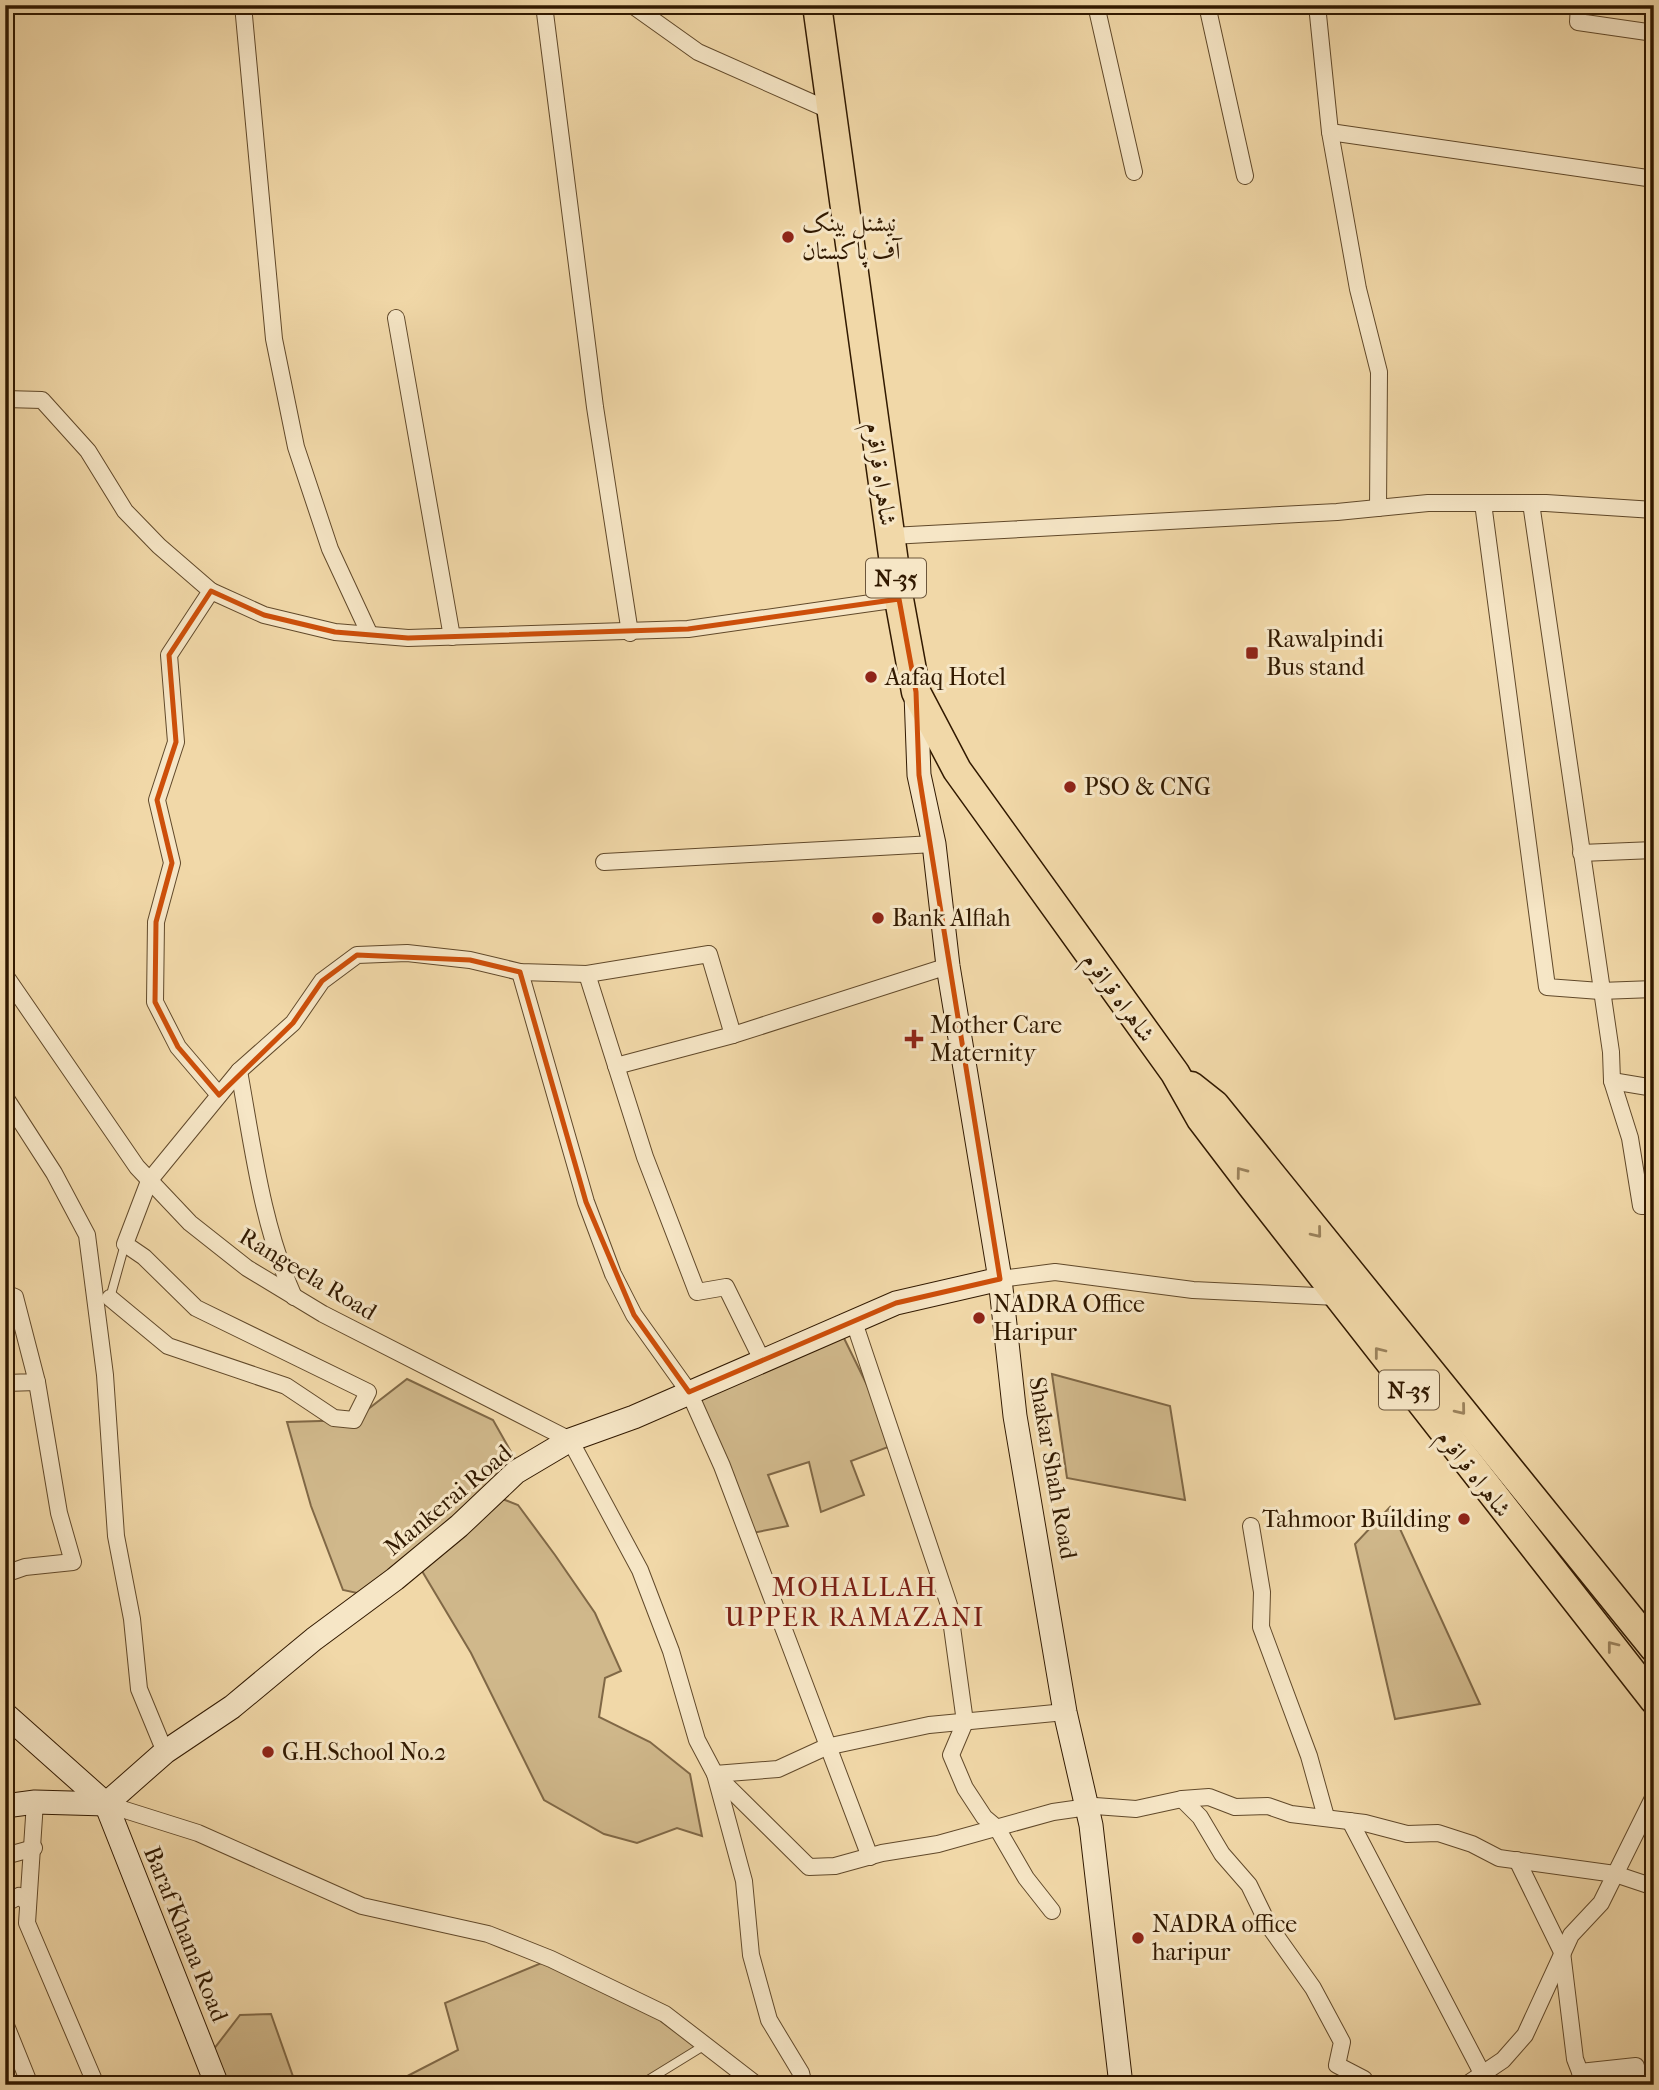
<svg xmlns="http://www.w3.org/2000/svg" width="1659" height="2090" font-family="'IM FELL French Canon',Amiri,serif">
	<rect width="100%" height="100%" fill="#f1d8a8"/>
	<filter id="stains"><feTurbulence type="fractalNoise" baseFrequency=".00286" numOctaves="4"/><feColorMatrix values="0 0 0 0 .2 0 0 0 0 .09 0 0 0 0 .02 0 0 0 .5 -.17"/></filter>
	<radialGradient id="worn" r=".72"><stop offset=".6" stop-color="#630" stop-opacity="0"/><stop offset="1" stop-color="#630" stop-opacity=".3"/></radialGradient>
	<!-- green -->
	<g fill="#d0b88b" stroke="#806846" stroke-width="2">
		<polygon points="838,1326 896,1444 851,1461 864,1495 821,1512 809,1462 768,1475 788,1526 747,1534 689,1392"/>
		<polygon points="1052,1374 1170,1406 1185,1500 1067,1478"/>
		<polygon points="407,1379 493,1420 519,1466 492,1495 518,1505 555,1555 595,1613 621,1671 605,1678 599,1717 650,1742 690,1774 702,1836 677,1828 637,1843 604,1834 544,1800 471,1653 416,1561 371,1596 343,1590 311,1506 287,1422 354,1420"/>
		<polygon points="1390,1507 1480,1704 1395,1719 1355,1544"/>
		<polygon points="551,1959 705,2045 636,2085 390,2085 458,2050 445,2003"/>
		<polygon points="271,2014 296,2085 217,2085 207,2058 240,2015"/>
	</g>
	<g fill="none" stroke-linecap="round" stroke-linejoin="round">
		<!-- lane casing -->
		<g stroke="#61492a" stroke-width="10">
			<g id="lane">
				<polyline points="110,1298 125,1244"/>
				<polyline points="640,2085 705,2045"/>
			</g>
		</g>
		<!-- street casing -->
		<g stroke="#61492a" stroke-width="18">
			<g id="street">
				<polyline points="243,5 274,339 296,447 330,549 370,635"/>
				<polyline points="544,5 595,407 630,633"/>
				<polyline points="632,5 698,52 831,111"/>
				<polyline points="1096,5 1134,172"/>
				<polyline points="1207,5 1245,176"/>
				<polyline points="1317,5 1330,132 1358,289 1379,372 1378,508"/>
				<polyline points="1579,5 1578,22 1654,33"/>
				<polyline points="1330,132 1654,179"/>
				<polyline points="396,318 452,637"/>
				<polyline points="5,399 42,400 88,451 125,511 159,546 211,591 169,655 176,742 157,800 172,863 156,922 155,1002 178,1047 219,1095"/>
				<polyline points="1483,503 1547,987 1600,991 1654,989"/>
				<polyline points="1531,503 1611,1052 1612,1081 1630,1138 1641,1206 1654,1206"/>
				<polyline points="891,536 1337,512 1428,503 1546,503 1654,510"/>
				<polyline points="211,591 264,615 335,632 408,638 688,629 899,599"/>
				<polyline points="1581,853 1654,850"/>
				<polyline points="604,862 934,844"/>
				<polyline points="520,972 586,1202 613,1274 634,1315 689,1392 722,1466 870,1857"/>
				<polyline points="587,974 645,1157 697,1292 726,1287 762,1360"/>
				<polyline points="5,975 137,1167 190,1223 247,1268 323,1314 570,1440 640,1570 671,1651 697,1740 715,1774 809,1867 835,1866 882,1853 938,1844 1053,1812 1095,1806 1136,1809 1182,1799 1209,1797 1235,1807 1268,1806 1291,1814 1365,1823 1407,1834 1438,1833 1472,1844 1499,1858 1615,1874 1654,1887"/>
				<polyline points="616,1066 733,1035 948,966"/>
				<path d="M 239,1071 C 253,1148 262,1225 294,1297"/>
				<polyline points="1612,1081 1654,1088"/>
				<polyline points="5,1097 54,1173 87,1235 105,1375 116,1536 132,1619 139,1689 165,1752"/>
				<polyline points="1000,1279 1055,1272 1193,1290 1337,1297"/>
				<polyline points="5,1293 15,1297 37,1382 5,1383"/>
				<polyline points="110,1298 168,1346 286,1386 334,1418 354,1420 368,1392 196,1308 144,1257 125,1244 149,1181 239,1071 293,1023 322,981 357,955 407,953 470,960 520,972 587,974 709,954 733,1035"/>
				<polyline points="853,1319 949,1605 965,1722 951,1755 965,1788 984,1817 997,1828 1026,1878 1052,1911"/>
				<polyline points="1251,1526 1262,1592 1261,1627 1309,1756 1326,1817"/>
				<polyline points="5,1574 25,1567 73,1562 59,1513 37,1382"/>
				<polyline points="1182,1799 1200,1817 1222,1854 1249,1885 1269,1926 1313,1988 1342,2042 1337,2065 1364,2079 1367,2085"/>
				<polyline points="35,1802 27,1923 96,2085"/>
				<polyline points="106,1804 198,1833 362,1906 488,1934 551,1959 665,2014 757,2085"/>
				<polyline points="1350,1821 1483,2075"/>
				<polyline points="5,1856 34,1848"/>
				<polyline points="1517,1860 1562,1952 1575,2059 1585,2085"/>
				<polyline points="5,1904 19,1896 28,1903"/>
				<polyline points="5,2023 30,2085"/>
				<polyline points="1580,2072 1636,2066 1639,2085"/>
				<polyline points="804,2085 801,2073 769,2020 751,1955 744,1881 715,1774 778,1769 826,1747 929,1725 1065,1712"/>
				<polyline points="1466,2085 1503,2060 1525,2035 1571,1935 1601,1903 1654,1796"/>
			</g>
		</g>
		<!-- secondary casing -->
		<g stroke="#311900" stroke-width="25">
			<g id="secondary">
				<polyline points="916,694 919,775 934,844 948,966 1000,1279 1015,1416 1065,1712 1091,1825 1121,2085"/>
				<polyline points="5,1714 106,1804 217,2085"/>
				<polyline points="106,1804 165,1752 232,1707 314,1639 395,1579 459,1526 516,1472 570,1440 634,1417 896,1303 1000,1279"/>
				<polyline points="5,1806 35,1802 106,1804"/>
			</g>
		</g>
		<!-- highway casing -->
		<g stroke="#311900" stroke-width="31">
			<g id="highway">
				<polyline points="817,5 899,599 916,692 957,770 1175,1073 1201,1119 1252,1186 1654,1700"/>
				<polyline points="1191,1086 1215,1105 1654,1648"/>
			</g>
		</g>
		<!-- lane -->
		<use href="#lane" stroke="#f6e6c6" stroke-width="8"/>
		<!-- street -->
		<use href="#street" stroke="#f6e6c6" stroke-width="16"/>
		<!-- secondary -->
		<use href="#secondary" stroke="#f6e6c6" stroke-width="23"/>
		<!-- highway -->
		<use href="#highway" stroke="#f1d8a8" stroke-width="28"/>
	</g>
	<!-- one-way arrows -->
	<defs><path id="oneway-chevron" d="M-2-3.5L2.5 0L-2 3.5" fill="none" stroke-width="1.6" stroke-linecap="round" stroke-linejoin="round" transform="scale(1.75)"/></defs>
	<g stroke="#9b825c">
		<use href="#oneway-chevron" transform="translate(1241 1172) rotate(-127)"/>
		<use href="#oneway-chevron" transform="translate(1317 1233) rotate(51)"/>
		<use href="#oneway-chevron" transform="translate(1379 1352) rotate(-128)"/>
		<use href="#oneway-chevron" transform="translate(1461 1410) rotate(51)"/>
		<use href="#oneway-chevron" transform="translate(1612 1646) rotate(-128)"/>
	</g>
	<!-- marked area -->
	<path fill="none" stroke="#cd4f0a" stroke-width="5" stroke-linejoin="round" d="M 211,591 L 264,615 L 335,632 L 408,638 L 688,629 L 899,599 L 916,692 L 919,775 L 1000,1279 L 896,1303 L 689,1392 L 634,1315 L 586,1202 L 520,972 L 470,960 L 357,955 L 322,981 L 293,1023 L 219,1095 L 178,1047 L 155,1002 L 156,922 L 172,863 L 157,800 L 176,742 L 169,655 Z"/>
	<!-- markers -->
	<g fill="#8f2418" stroke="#f6e6c6" stroke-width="2.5">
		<circle cx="788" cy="237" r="7"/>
		<rect x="1245" y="646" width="14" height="14" rx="3.5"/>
		<circle cx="871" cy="677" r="7"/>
		<circle cx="1070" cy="787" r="7"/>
		<circle cx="878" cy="918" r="7"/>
		<path d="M910.5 1028.5h7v7h7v7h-7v7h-7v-7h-7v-7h7z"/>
		<circle cx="979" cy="1318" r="7"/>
		<circle cx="1464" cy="1519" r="7"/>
		<circle cx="268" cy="1752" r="7"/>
		<circle cx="1138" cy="1938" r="7"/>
	</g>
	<g text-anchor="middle" stroke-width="6" stroke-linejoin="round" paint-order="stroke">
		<!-- shield labels -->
		<g fill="#f6e6c6" stroke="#6c563b" stroke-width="2">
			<rect x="866" y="558.5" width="60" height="39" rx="5"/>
			<rect x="1379" y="1370.5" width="60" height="39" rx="5"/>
		</g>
		<g font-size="23" font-weight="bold" fill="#311900">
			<text x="896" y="586">N-35</text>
			<text x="1409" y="1398">N-35</text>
		</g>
		<!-- poi labels -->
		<g font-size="24" fill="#311900" stroke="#f6e6c6" text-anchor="start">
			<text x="802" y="231">نیشنل بینک<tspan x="802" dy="28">آف پاکستان</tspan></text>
			<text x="1266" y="647">Rawalpindi<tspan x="1266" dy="28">Bus stand</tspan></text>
			<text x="885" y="685">Aafaq Hotel</text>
			<text x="1084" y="795">PSO &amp; CNG</text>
			<text x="892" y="926">Bank Alflah</text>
			<text x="930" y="1033">Mother Care<tspan x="930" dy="28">Maternity</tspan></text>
			<text x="993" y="1312">NADRA Office<tspan x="993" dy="28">Haripur</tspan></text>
			<text x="1450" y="1527" text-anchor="end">Tahmoor Building</text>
			<text x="282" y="1760">G.H.School No.2</text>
			<text x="1152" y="1932">NADRA office<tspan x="1152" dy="28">haripur</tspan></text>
		</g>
		<!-- street labels -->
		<g font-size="24" fill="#311900" stroke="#f6e6c6">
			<text transform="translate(881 474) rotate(82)" y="8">شاہراہ قراقرم</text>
			<text transform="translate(1119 997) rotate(54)" y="8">شاہراہ قراقرم</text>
			<text transform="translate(308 1274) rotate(31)" y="8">Rangeela Road</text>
			<text transform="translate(1053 1468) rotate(80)" y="8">Shakar Shah Road</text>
			<text transform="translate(1474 1473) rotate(52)" y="8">شاہراہ قراقرم</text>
			<text transform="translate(448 1500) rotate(-40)" y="8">Mankerai Road</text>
			<text transform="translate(186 1934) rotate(68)" y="8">Baraf Khana Road</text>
		</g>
		<!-- neighbourhood labels -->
		<g font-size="26" letter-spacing="2" fill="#7a1f14" stroke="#f6e6c6">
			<text x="855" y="1596">MOHALLAH<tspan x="855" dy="30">UPPER RAMAZANI</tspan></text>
		</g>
	</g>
	<!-- margin -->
	<rect width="1659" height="2090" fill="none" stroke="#f1d8a8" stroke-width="28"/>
	<rect x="7" y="7" width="1645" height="2076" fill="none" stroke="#311900" stroke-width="3.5"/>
	<rect x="14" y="14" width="1631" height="2062" fill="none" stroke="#311900" stroke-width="2"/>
	<rect width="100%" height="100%" filter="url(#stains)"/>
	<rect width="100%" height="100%" fill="url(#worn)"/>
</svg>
